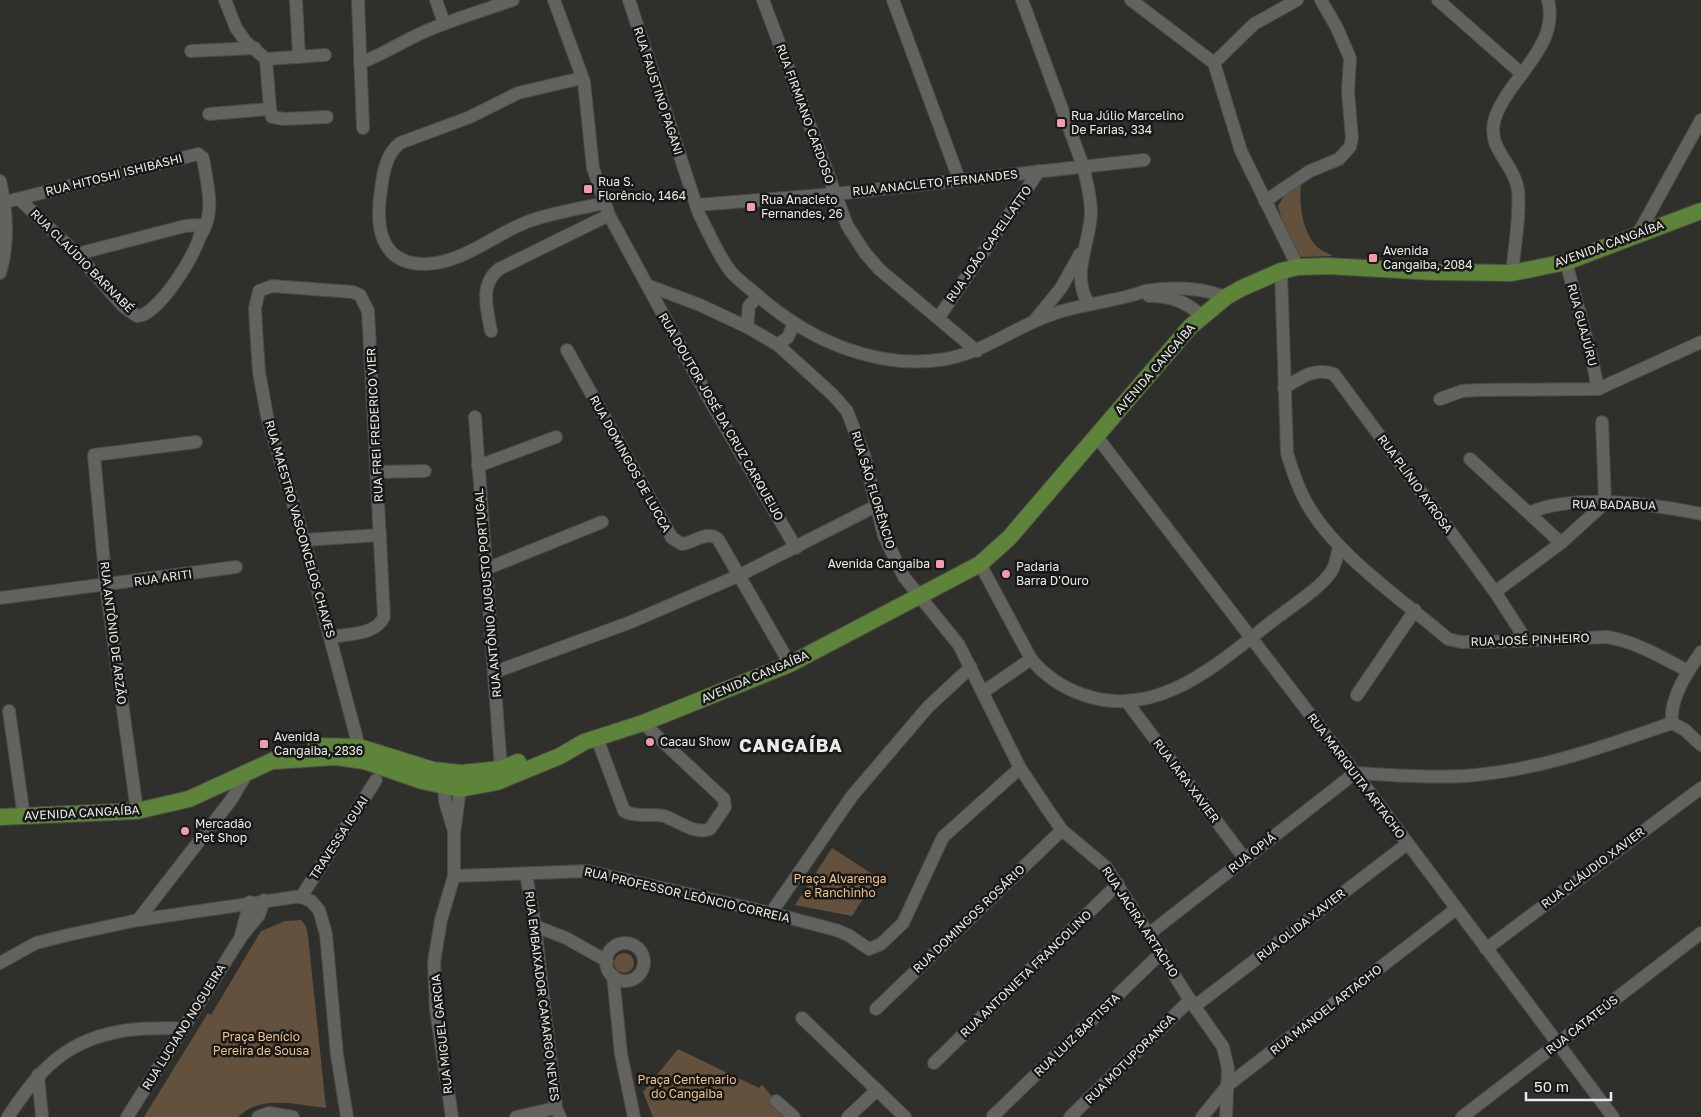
<svg xmlns="http://www.w3.org/2000/svg" width="1701" height="1117" font-family="'Golos Text',sans-serif">
	<rect width="100%" height="100%" fill="#2f302c"/>
	<!-- green -->
	<g fill="#63513d">
		<path d="M 1301,181 C 1299,203 1301,229 1316,246 C 1320,250 1328,253 1333,256 L 1301,257 L 1283,224 L 1278,206 L 1284,196 Z"/>
		<polygon points="832,848 877,877 852,916 795,905"/>
		<path d="M 301,920 L 306,926 L 308,936 L 326,1108 C 297,1105 261,1094 238,1117 L 144,1117 L 208,1013 L 211,1015 L 261,931 L 285,921 Z"/>
		<circle cx="624" cy="963" r="10"/>
		<polygon points="678,1049 759,1088 761,1085 763,1086 790,1117 653,1117 643,1092"/>
	</g>
	<g fill="none" stroke-linecap="round" stroke-linejoin="round">
		<!-- minor casing -->
		<g stroke="#4b4b48" stroke-width="14">
			<g id="minor">
				<polyline points="225,0 236,28 246,42 266,59 270,109 272,117 284,119 327,117"/>
				<polyline points="296,0 299,57"/>
				<polyline points="358,0 363,128"/>
				<polyline points="436,0 444,23"/>
				<polyline points="554,0 584,82 593,168 609,215 709,399 796,548"/>
				<path d="M 629,0 L 699,214 C 709,233 718,256 732,273 C 739,281 748,287 755,293 C 806,339 876,371 946,359 C 985,352 1016,326 1053,314 C 1083,303 1116,302 1145,291 C 1174,286 1199,287 1226,297"/>
				<polyline points="763,0 847,225 865,253 880,270 977,351"/>
				<polyline points="893,0 959,179"/>
				<path d="M 1022,0 L 1083,166 C 1087,182 1091,197 1091,213 C 1090,243 1070,277 1089,304"/>
				<polyline points="1131,0 1214,63"/>
				<polyline points="1438,0 1522,74"/>
				<polyline points="191,51 255,48"/>
				<polyline points="266,59 325,55"/>
				<path d="M 360,63 C 384,54 403,41 426,31 C 454,19 484,10 513,0"/>
				<polyline points="1214,63 1241,151 1298,267"/>
				<polyline points="1214,63 1254,24 1297,0"/>
				<path d="M 582,78 L 518,93 L 470,117 L 400,143 C 386,154 383,173 381,190 C 375,226 380,265 426,264 C 463,263 493,235 527,222 C 551,213 579,209 604,203"/>
				<polyline points="209,114 270,109"/>
				<path d="M 0,181 C 7,211 9,243 0,273"/>
				<path d="M 19,199 L 77,254 L 123,306 L 137,316 C 157,317 201,249 201,229 L 198,225 L 185,226 L 77,254"/>
				<polyline points="1265,201 1310,171 1339,159 1350,147 1352,138 1348,91 1350,58 1337,28 1321,0"/>
				<path d="M 5,202 L 198,154 L 203,158 C 207,185 216,211 201,235"/>
				<polyline points="696,205 835,194 1144,160"/>
				<polyline points="1638,234 1701,120"/>
				<polyline points="1566,262 1592,359 1598,389"/>
				<path d="M 1281,271 L 1287,453 C 1292,470 1297,486 1306,502 C 1334,554 1403,600 1448,639 L 1461,642 L 1487,642 L 1607,637 C 1637,642 1661,657 1688,671"/>
				<path d="M 1512,273 C 1514,252 1522,203 1517,185 C 1511,161 1486,147 1495,118 C 1509,77 1560,47 1548,0"/>
				<polyline points="647,285 700,305 747,327 778,345 833,395 847,411 864,455 884,536 904,577 959,645 1020,768 1048,810 1062,830 1106,867 1190,1000 1223,1047 1228,1068 1226,1117"/>
				<path d="M 1149,296 C 1171,296 1185,301 1202,316"/>
				<polyline points="939,317 1039,171"/>
				<polyline points="1035,320 1061,288 1080,254"/>
				<polyline points="747,327 749,306 758,296"/>
				<path d="M 491,331 C 487,309 479,285 499,269 L 609,215"/>
				<polyline points="778,345 788,337 794,323"/>
				<path d="M 567,350 L 672,538 L 682,544 C 694,543 706,530 718,539 L 790,664"/>
				<path d="M 1284,388 C 1300,378 1315,367 1334,374 L 1495,592 L 1526,640"/>
				<polyline points="1440,399 1462,391 1480,390 1598,389 1701,342"/>
				<polyline points="475,417 501,769"/>
				<polyline points="1602,422 1605,503"/>
				<polyline points="1097,437 1355,773 1613,1117"/>
				<polyline points="1470,459 1561,543"/>
				<polyline points="478,466 556,437"/>
				<polyline points="378,472 425,471"/>
				<path d="M 1529,513 C 1573,493 1654,504 1701,514"/>
				<polyline points="304,540 380,535"/>
				<path d="M 980,564 L 1031,659 C 1045,676 1063,688 1084,695 C 1157,720 1216,665 1270,623 C 1286,610 1320,589 1331,572 C 1336,565 1337,555 1339,547"/>
				<polyline points="486,569 602,522"/>
				<polyline points="1495,592 1561,543 1605,503"/>
				<polyline points="0,598 236,567"/>
				<path d="M 331,637 C 348,634 376,635 384,617 L 368,311 L 360,295 L 353,292 L 272,286 L 259,291 L 255,308 L 256,328 L 259,372 L 267,416 L 304,540 L 359,747"/>
				<polyline points="495,672 631,622 740,575 876,506"/>
				<polyline points="983,692 1031,659"/>
				<polyline points="1357,695 1415,610"/>
				<polyline points="1127,702 1245,859"/>
				<polyline points="9,711 24,817"/>
				<path d="M 1672,723 C 1669,699 1688,671 1701,652"/>
				<path d="M 597,738 L 624,811 C 635,818 652,813 664,816 C 679,821 694,835 710,829 L 725,807 L 724,799 L 643,723"/>
				<path d="M 1355,773 C 1400,775 1447,780 1492,773 C 1555,765 1613,743 1672,723 L 1685,730 L 1701,745"/>
				<polyline points="444,777 445,801 453,828"/>
				<polyline points="137,811 106,586 94,455 196,442"/>
				<polyline points="526,874 535,926 556,1108 560,1117"/>
				<polyline points="454,876 587,871 771,913 836,930 848,935 869,949 881,944 903,923 943,837 1020,768"/>
				<polyline points="301,897 376,780"/>
				<polyline points="771,913 852,796 928,707 971,667"/>
				<polyline points="138,920 231,800 246,775"/>
				<polyline points="535,926 566,938 607,961"/>
				<polyline points="1150,933 1355,773"/>
				<polyline points="241,935 250,902"/>
				<circle cx="625" cy="962" r="19"/>
				<polyline points="1486,949 1701,788"/>
				<polyline points="0,963 36,943 68,935 138,920 295,897 301,897 311,901 319,910 326,934 337,1055 347,1117"/>
				<polyline points="613,976 621,1054 634,1117"/>
				<polyline points="1195,1006 1407,844"/>
				<polyline points="876,1009 1062,830"/>
				<polyline points="802,1018 905,1117"/>
				<polyline points="934,1063 1118,884"/>
				<polyline points="38,1075 42,1117"/>
				<polyline points="776,1101 794,1117"/>
				<polyline points="993,1116 1161,953"/>
				<path d="M 8,1117 C 36,1074 63,1042 117,1032 C 138,1027 162,1029 183,1028"/>
				<polyline points="127,1117 241,937 259,915 264,900"/>
				<polyline points="258,1117 269,1113 293,1117"/>
				<polyline points="452,1117 436,1010 434,962 441,920 454,876 454,833 461,781"/>
				<polyline points="516,1117 556,1108"/>
				<polyline points="848,1117 877,1090"/>
				<polyline points="1070,1117 1190,1000"/>
				<polyline points="1202,1117 1228,1085 1456,909"/>
				<polyline points="1462,1117 1701,933"/>
			</g>
		</g>
		<!-- major casing -->
		<g stroke="#4b4b48" stroke-width="18">
			<g id="major">
				<polyline points="316,746 359,747 433,770 461,773 501,769 518,762"/>
				<polyline points="274,761 336,757 364,761 422,781 460,789 497,782 560,756 584,742 643,723 790,664 980,564 1009,538 1190,327 1226,297 1242,288 1281,271 1298,267 1328,266 1434,272 1512,273 1566,262 1701,211"/>
				<polyline points="0,817 137,811 189,799 283,756"/>
			</g>
		</g>
		<!-- minor -->
		<use href="#minor" stroke="#62625e" stroke-width="12"/>
		<!-- major -->
		<use href="#major" stroke="#5d8439" stroke-width="16"/>
	</g>
	<!-- markers -->
	<g fill="#f19ab1" stroke="#181816" stroke-width="2">
		<rect x="1056" y="118" width="10" height="10" rx="2.5"/>
		<rect x="583" y="184" width="10" height="10" rx="2.5"/>
		<rect x="746" y="202" width="10" height="10" rx="2.5"/>
		<rect x="1368" y="253" width="10" height="10" rx="2.5"/>
		<rect x="935" y="559" width="10" height="10" rx="2.5"/>
		<circle cx="1006" cy="574" r="5"/>
		<circle cx="650" cy="742" r="5"/>
		<rect x="259" y="739" width="10" height="10" rx="2.5"/>
		<circle cx="185" cy="831" r="5"/>
	</g>
	<g text-anchor="middle" stroke-width="5" stroke-linejoin="round" paint-order="stroke">
		<!-- street labels -->
		<g font-size="12" fill="#ebece9" stroke="#181816">
			<text transform="translate(658 91) rotate(72)" y="4">RUA FAUSTINO PAGANI</text>
			<text transform="translate(805 114) rotate(70)" y="4">RUA FIRMIANO CARDOSO</text>
			<text transform="translate(114 175) rotate(-14)" y="4">RUA HITOSHI ISHIBASHI</text>
			<text transform="translate(935 183) rotate(-6)" y="4">RUA ANACLETO FERNANDES</text>
			<text transform="translate(989 244) rotate(-55)" y="4">RUA JOÃO CAPELLATTO</text>
			<text transform="translate(1609 244) rotate(-20)" y="4">AVENIDA CANGAÍBA</text>
			<text transform="translate(82 261) rotate(45)" y="4">RUA CLAÚDIO BARNABÉ</text>
			<text transform="translate(1582 325) rotate(75)" y="4">RUA GUAJÚRU</text>
			<text transform="translate(1155 369) rotate(-49)" y="4">AVENIDA CANGAÍBA</text>
			<text transform="translate(721 417) rotate(60)" y="4">RUA DOUTOR JOSÉ DA CRUZ CARQUEIJO</text>
			<text transform="translate(375 425) rotate(-93)" y="4">RUA FREI FREDERICO VIER</text>
			<text transform="translate(630 464) rotate(61)" y="4">RUA DOMINGOS DE LUCCA</text>
			<text transform="translate(1415 484) rotate(54)" y="4">RUA PLÍNIO AYROSA</text>
			<text transform="translate(873 490) rotate(73)" y="4">RUA SÃO FLORÊNCIO</text>
			<text transform="translate(1614 505) rotate(1)" y="4">RUA BADABUA</text>
			<text transform="translate(300 529) rotate(74)" y="4">RUA MAESTRO VASCONCELOS CHAVES</text>
			<text transform="translate(163 578) rotate(-8)" y="4">RUA ARITI</text>
			<text transform="translate(488 593) rotate(-95)" y="4">RUA ANTÔNIO AUGUSTO PORTUGAL</text>
			<text transform="translate(113 633) rotate(83)" y="4">RUA ANTÔNIO DE ARZÃO</text>
			<text transform="translate(1530 640) rotate(-2)" y="4">RUA JOSÉ PINHEIRO</text>
			<text transform="translate(755 677) rotate(-23)" y="4">AVENIDA CANGAÍBA</text>
			<text transform="translate(1356 776) rotate(53)" y="4">RUA MARIQUITA ARTACHO</text>
			<text transform="translate(1186 781) rotate(53)" y="4">RUA IARA XAVIER</text>
			<text transform="translate(82 813) rotate(-3)" y="4">AVENIDA CANGAÍBA</text>
			<text transform="translate(339 838) rotate(-57)" y="4">TRAVESSA IGUAI</text>
			<text transform="translate(1252 853) rotate(-38)" y="4">RUA OPIÁ</text>
			<text transform="translate(1593 868) rotate(-37)" y="4">RUA CLÁUDIO XAVIER</text>
			<text transform="translate(687 895) rotate(13)" y="4">RUA PROFESSOR LEÔNCIO CORREIA</text>
			<text transform="translate(969 919) rotate(-44)" y="4">RUA DOMINGOS ROSÁRIO</text>
			<text transform="translate(1140 922) rotate(57)" y="4">RUA JACIRA ARTACHO</text>
			<text transform="translate(1301 925) rotate(-38)" y="4">RUA OLIDA XAVIER</text>
			<text transform="translate(1026 974) rotate(-44)" y="4">RUA ANTONIETA FRANCOLINO</text>
			<text transform="translate(542 996) rotate(83)" y="4">RUA EMBAIXADOR CAMARGO NEVES</text>
			<text transform="translate(1326 1010) rotate(-38)" y="4">RUA MANOEL ARTACHO</text>
			<text transform="translate(1582 1025) rotate(-38)" y="4">RUA CATATEÚS</text>
			<text transform="translate(184 1027) rotate(-58)" y="4">RUA LUCIANO NOGUEIRA</text>
			<text transform="translate(442 1034) rotate(-96)" y="4">RUA MIGUEL GARCIA</text>
			<text transform="translate(1077 1035) rotate(-44)" y="4">RUA LUIZ BAPTISTA</text>
			<text transform="translate(1130 1059) rotate(-45)" y="4">RUA MOTUPORANGA</text>
		</g>
		<!-- poi labels -->
		<g font-size="12" fill="#ebece9" stroke="#181816" text-anchor="start">
			<text x="1071" y="120">Rua Júlio Marcelino<tspan x="1071" dy="14">De Farias, 334</tspan></text>
			<text x="598" y="186">Rua S.<tspan x="598" dy="14">Florêncio, 1464</tspan></text>
			<text x="761" y="204">Rua Anacleto<tspan x="761" dy="14">Fernandes, 26</tspan></text>
			<text x="1383" y="255">Avenida<tspan x="1383" dy="14">Cangaiba, 2084</tspan></text>
			<text x="930" y="568" text-anchor="end">Avenida Cangaiba</text>
			<text x="1016" y="571">Padaria<tspan x="1016" dy="14">Barra D'Ouro</tspan></text>
			<text x="274" y="741">Avenida<tspan x="274" dy="14">Cangaiba, 2836</tspan></text>
			<text x="660" y="746">Cacau Show</text>
			<text x="195" y="828">Mercadão<tspan x="195" dy="14">Pet Shop</tspan></text>
		</g>
		<!-- park labels -->
		<g font-size="12" fill="#f1c18d" stroke="#181816">
			<text x="840" y="883">Praça Alvarenga<tspan x="840" dy="14">e Ranchinho</tspan></text>
			<text x="261" y="1041">Praça Benício<tspan x="261" dy="14">Pereira de Sousa</tspan></text>
			<text x="687" y="1084">Praça Centenario<tspan x="687" dy="14">do Cangaiba</tspan></text>
		</g>
		<!-- district labels -->
		<g font-size="18" font-weight="bold" letter-spacing="1" fill="#ebece9" stroke="#181816">
			<text x="791" y="752">CANGAÍBA</text>
		</g>
	</g>
	<!-- scale -->
	<path d="M1526 1092v8h85v-8" fill="none" stroke="#ebece9" stroke-width="2.5"/>
	<text x="1534" y="1092" font-size="15" fill="#ebece9" stroke="#181816" stroke-width="4" paint-order="stroke">50 m</text>
</svg>
